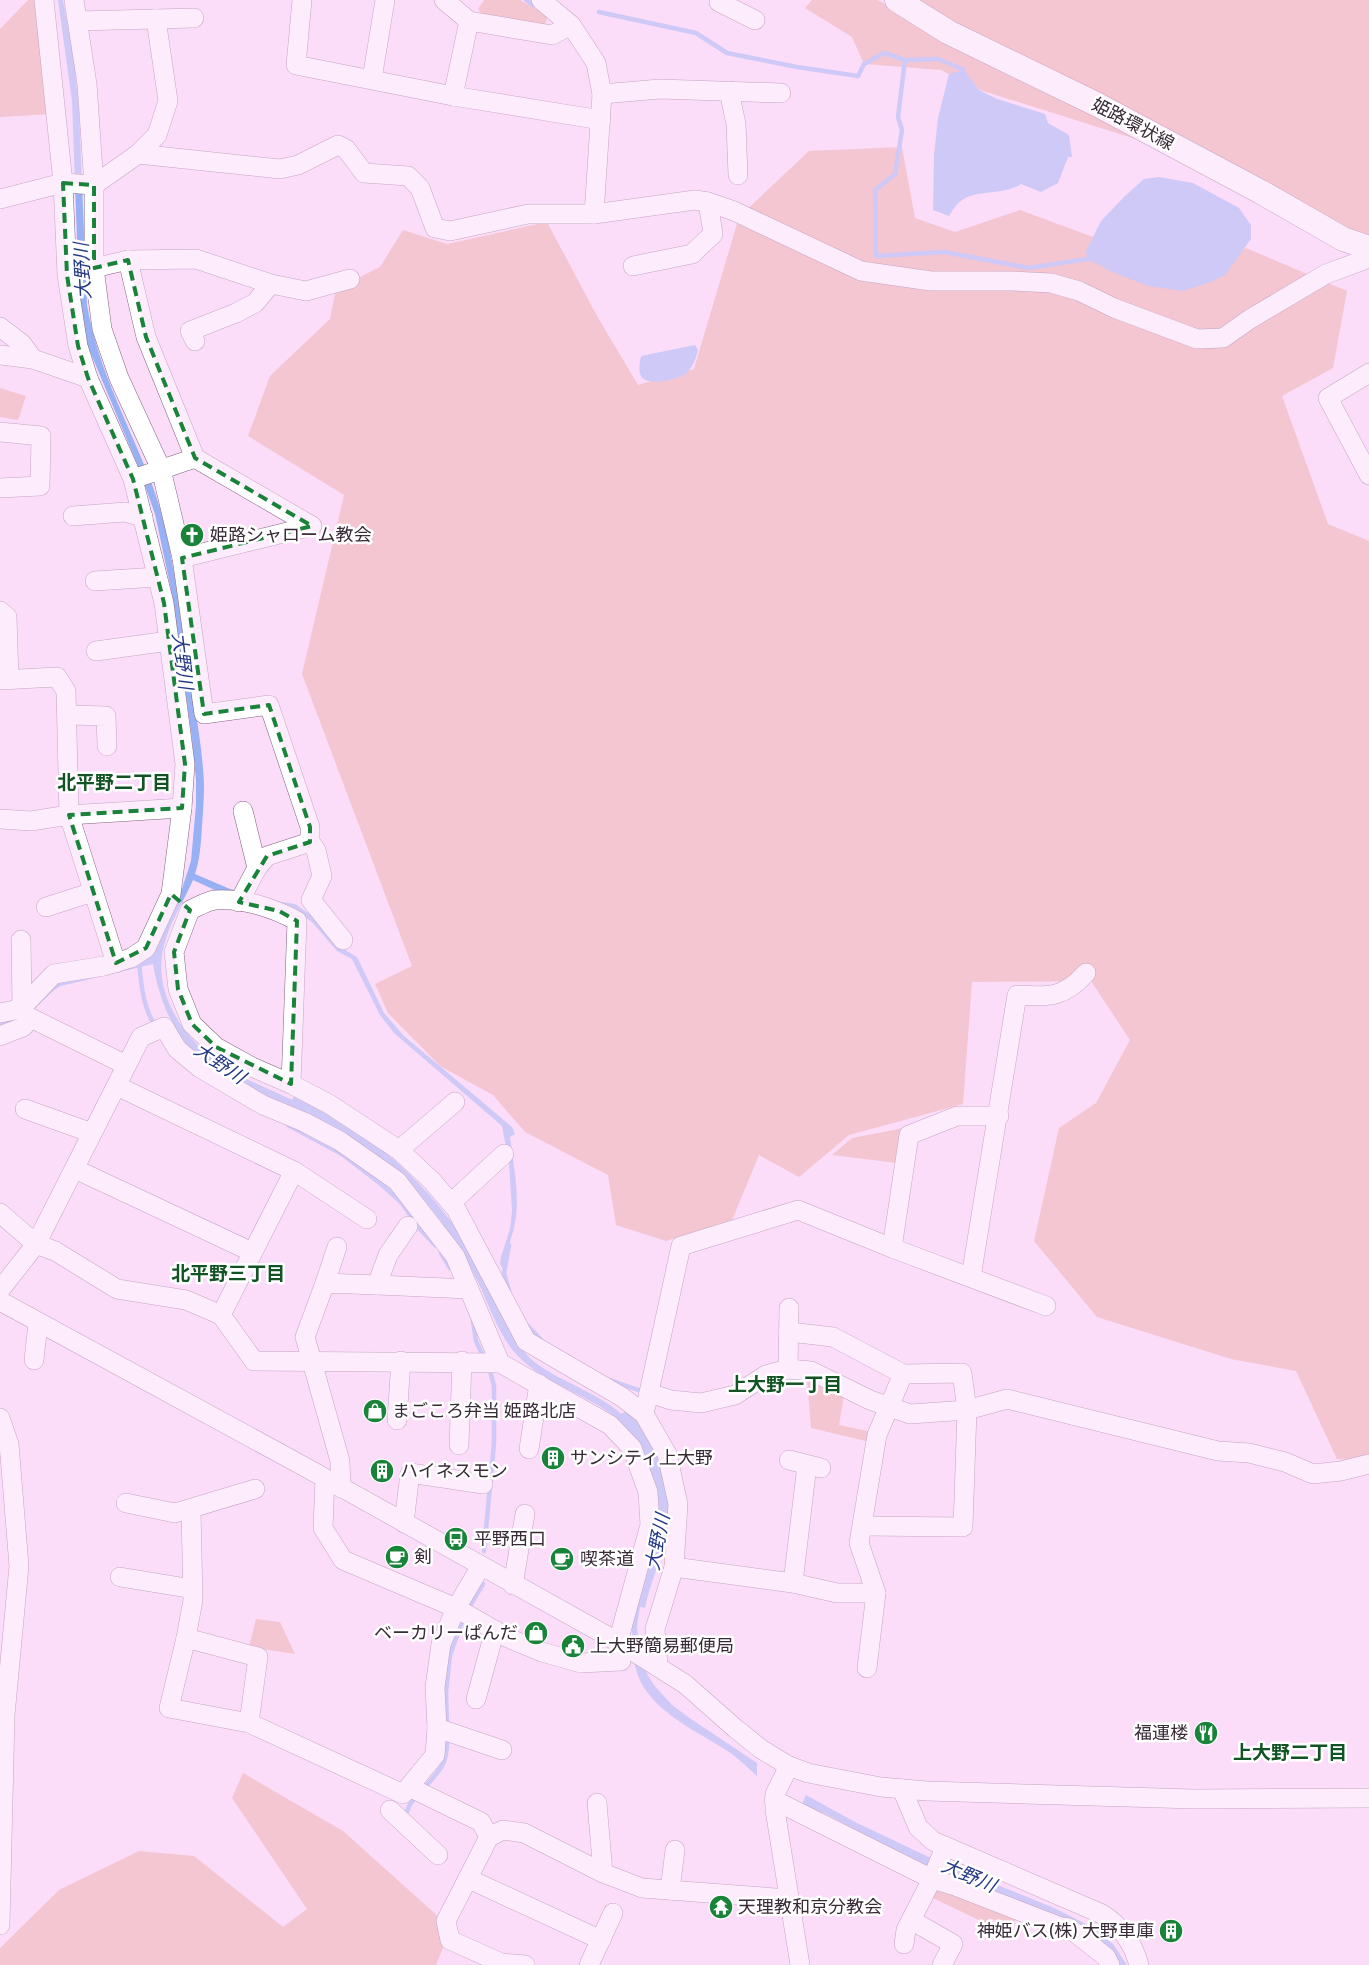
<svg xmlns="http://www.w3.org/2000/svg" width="1369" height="1965" font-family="Cabin,'Noto Sans JP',sans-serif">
	<rect width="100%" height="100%" fill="#fbddf9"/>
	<!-- green -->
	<g fill="#e9aaa0">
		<polygon points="28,0 39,0 53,114 0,117 0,29"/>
		<polygon points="484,0 520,0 548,16 544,27 484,17 478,9"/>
		<polygon points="812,0 877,0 909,15 920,0 1369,0 1369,243 1202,160 980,90 941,70 864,64 852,37 805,8"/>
		<polygon points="902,147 915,218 955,232 1020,210 1093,237 1141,274 1190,283 1246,248 1347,291 1333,368 1282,396 1328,524 1369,541 1369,1461 1337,1459 1296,1371 1231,1359 1097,1317 1034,1241 1059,1128 1096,1103 1130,1040 1091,981 972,982 963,1104 849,1135 799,1177 759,1155 732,1220 666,1241 616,1225 608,1175 525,1132 493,1095 440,1066 388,1013 375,984 412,966 302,674 344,495 248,436 270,376 330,319 336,289 380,267 403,230 447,244 547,222 597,316 638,385 694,369 739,217 809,151"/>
		<polygon points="0,388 26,396 18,420 0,417"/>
		<polygon points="904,1128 897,1163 832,1155 852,1138"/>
		<polygon points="807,1379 844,1395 839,1425 872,1432 870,1442 811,1428"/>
		<polygon points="256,1619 280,1622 295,1654 249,1647"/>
		<polygon points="243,1773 343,1831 451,1928 436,1965 0,1965 0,1948 59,1890 139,1851 194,1856 283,1927 307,1909 232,1798"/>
		<polygon points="939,1885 1017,1917 1011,1928 990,1918 985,1923 933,1898"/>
	</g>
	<!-- water -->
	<g fill="#97b1f4">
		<path d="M 58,0 L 63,0 L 74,59 L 79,110 L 87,305 C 98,371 131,428 154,490 C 172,541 177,596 185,649 C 192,694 202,739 204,784 C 204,798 203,812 202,826 C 201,842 200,859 195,874 L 230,889 L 282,902 L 295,904 L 318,920 L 340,947 L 357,957 L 384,1013 L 404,1036 L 512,1127 L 515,1134 L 510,1137 C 513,1162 519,1190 516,1216 C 514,1234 506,1251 504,1270 L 500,1264 L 501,1257 L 510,1229 L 512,1211 L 509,1162 L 502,1126 L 394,1033 L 380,1015 L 352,959 L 337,951 L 313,923 L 297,910 L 263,904 L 219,892 L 193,880 C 182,905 166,928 162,956 C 156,1000 188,1042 222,1066 C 235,1075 252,1081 266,1088 C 314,1110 366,1131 404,1169 C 426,1190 448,1214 463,1240 C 473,1257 482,1275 491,1292 C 502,1316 509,1335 527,1355 C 542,1372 581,1387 602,1400 C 654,1431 676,1488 663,1547 C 658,1568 649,1587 645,1608 L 640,1607 L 637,1626 L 638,1639 L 647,1674 L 654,1685 L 671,1704 L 688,1717 L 757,1763 L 757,1776 C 749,1769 741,1761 732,1754 C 704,1735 668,1720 647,1692 C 630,1671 628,1626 637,1601 C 648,1569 661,1538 661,1504 C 660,1484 649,1458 638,1442 C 610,1398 556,1393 521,1359 C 499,1338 491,1309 478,1282 C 452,1232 420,1187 375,1153 C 358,1140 339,1132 321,1123 C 281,1104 238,1087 204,1060 C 198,1055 191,1051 187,1045 C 168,1022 158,993 153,964 L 61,986 L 54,990 L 26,1017 L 0,1026 L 0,1018 L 48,985 L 132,963 L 162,929 L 181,892 L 191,861 L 196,805 L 196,780 L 192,739 L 172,594 L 155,514 L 138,466 L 89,349 L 82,324 L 79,296 L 72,101 Z"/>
		<path d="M 964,70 L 979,90 L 997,99 L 1045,114 L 1048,123 L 1069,135 L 1072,157 L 1068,157 L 1058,183 L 1041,192 L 1021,184 C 1003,196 975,189 961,201 C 956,204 952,211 949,216 L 933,210 L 934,155 L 938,118 L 949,74 Z"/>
		<polygon points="1159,177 1193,183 1239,208 1251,225 1251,239 1225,275 1211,282 1183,291 1148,286 1112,272 1090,260 1085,253 1101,221 1124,197 1144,179"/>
		<path d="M 695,345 L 698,350 C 696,359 692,369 685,374 C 677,380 647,387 641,376 C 638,369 640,363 641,356 Z"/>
		<polygon points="806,1795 855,1822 935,1860 1052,1907 1094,1928 1113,1944 1127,1965 1118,1965 1115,1959 865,1835 824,1813 818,1812 802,1804"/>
	</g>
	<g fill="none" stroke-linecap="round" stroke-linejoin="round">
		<!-- stream -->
		<g stroke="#97b1f4" stroke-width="4.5">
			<polyline points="526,0 533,5"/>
			<polyline points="599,12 696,33 727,53 797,67 858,76 864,64 884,53 905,60 938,59 964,70"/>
			<polyline points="905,60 898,117 902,130 895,174 875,190 876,256 945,252 1029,268 1093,258"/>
			<path d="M 139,962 C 141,983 143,1008 155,1025"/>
			<polyline points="288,1125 342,1154 381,1184 402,1203 419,1228 435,1245"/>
			<polyline points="441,1253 450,1268"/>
			<polyline points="509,1291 504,1273 509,1245"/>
			<polyline points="473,1321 476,1341 484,1358"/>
			<polyline points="528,1326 541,1340"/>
			<polyline points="610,1380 644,1392"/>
			<polyline points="484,1551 494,1443 494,1386 489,1367"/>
			<polyline points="468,1609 483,1584"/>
			<polyline points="447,1726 446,1692 450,1655 463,1619"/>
			<path d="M 424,1788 C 441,1769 448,1764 447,1736"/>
			<polyline points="406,1814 410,1804 417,1796"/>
		</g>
		<!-- river -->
		<g stroke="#97b1f4" stroke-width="28">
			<polyline points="303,1108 353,1129 375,1146"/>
			<polyline points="628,1426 638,1435 665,1501 663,1518"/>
		</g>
		<!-- minor casing -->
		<g stroke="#826280" stroke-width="20">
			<g id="minor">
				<polyline points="74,0 87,84 94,185 94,268 102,329 119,378 161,469 182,558 204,714 269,705 310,827 310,842 316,850 322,876 311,900 343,940"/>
				<polyline points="302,0 296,65 453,96 601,120"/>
				<polyline points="444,0 469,21 552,35 571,25"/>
				<polyline points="541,0 571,25 596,63 602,94 594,214"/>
				<polyline points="720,0 719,2 755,20"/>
				<polyline points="78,21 194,18"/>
				<polyline points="372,79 385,0"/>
				<polyline points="729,91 736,124 738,175"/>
				<polyline points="602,94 660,89 781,93"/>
				<polyline points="453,96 469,21"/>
				<polyline points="138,154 157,135 168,101 156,19"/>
				<polyline points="0,199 63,183 94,185 138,154 280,169 298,165 338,145 346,149 364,173 408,176 420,188 435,228 450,231 528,214 594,214 695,200 708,202 734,211 861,271 931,281 1011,281 1051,283 1079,291 1114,308 1197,339 1223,338 1250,319 1326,274 1369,258"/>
				<polyline points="128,260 146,337 195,458 312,526 182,558"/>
				<polyline points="633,266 692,254 713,234 708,202"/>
				<polyline points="94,268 128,260 196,259 271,284 306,291 350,279"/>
				<polyline points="0,327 22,344 33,359"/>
				<polyline points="195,341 190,331 236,313 255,303 271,284"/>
				<polyline points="0,355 33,359 88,378"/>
				<polyline points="1369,373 1328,398 1369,475"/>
				<polyline points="0,432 41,436 40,486 0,488"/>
				<polyline points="133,479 195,458"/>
				<polyline points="73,516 125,512 143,517"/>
				<polyline points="95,581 157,577"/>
				<polyline points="0,611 7,617 9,680"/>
				<polyline points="96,651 169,641"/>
				<polyline points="0,680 57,677 66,691 69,815 182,808"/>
				<polyline points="68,715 106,716 107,746"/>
				<polyline points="243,811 257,868"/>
				<polyline points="0,819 31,821 69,815 116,963"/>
				<polyline points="239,902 257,868 267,856 310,842"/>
				<polyline points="46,907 93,892"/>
				<polyline points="21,940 22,1006"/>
				<polyline points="0,1013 15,1010 28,1001 54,974 104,966 131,958 146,948 171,894 182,808 185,764 164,603 133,479 88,378 78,346 67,275 63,183 44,0"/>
				<polyline points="0,1036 23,1027 31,1018 126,1065"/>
				<path d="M 291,1084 L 297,921 C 274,908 243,898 215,900 C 207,901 197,907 190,910 L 174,952 L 178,989 L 192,1024 L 216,1047 L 252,1067 L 291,1084 L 329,1104 L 399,1150 L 432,1181 L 456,1209 L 526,1341 L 622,1397 L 644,1414 L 667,1454 L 678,1504 L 674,1567 L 655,1629 L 658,1666"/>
				<polyline points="117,1086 294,1171 221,1315"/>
				<polyline points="25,1109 92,1133"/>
				<polyline points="399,1150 455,1102"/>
				<polyline points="75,1169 252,1252"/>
				<polyline points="294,1171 367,1219"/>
				<polyline points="451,1203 504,1154"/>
				<polyline points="0,1213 36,1244 55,1251 117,1289 186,1300 221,1315 254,1361 500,1363"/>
				<polyline points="892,1248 909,1135 957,1116 999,1116"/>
				<path d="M 971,1277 L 1017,995 C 1049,997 1064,998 1086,973"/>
				<polyline points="325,1283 337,1247"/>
				<polyline points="377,1285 469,1289"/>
				<polyline points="0,1290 36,1244 141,1037 164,1027 177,1049 200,1068 263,1105 304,1122 340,1141 397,1181 455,1256 500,1363 610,1425 632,1448 648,1492 650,1525 618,1642 621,1661 581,1663 542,1652 506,1637 456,1608 343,1560 323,1528 325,1479"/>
				<polyline points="0,1301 305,1467 618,1642 685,1684 736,1729 761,1749 789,1766 808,1773 881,1787 927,1791 1194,1799 1369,1798"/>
				<polyline points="789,1332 833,1337 903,1374 962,1373 967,1410 963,1527 863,1526"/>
				<polyline points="34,1360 38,1323"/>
				<polyline points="788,1369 789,1308"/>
				<polyline points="649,1393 671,1400 701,1403 735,1395 766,1375 788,1369 811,1371 870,1400 910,1414 967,1410 1007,1399 1218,1451 1249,1453 1285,1462 1313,1474 1341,1471 1369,1464"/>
				<polyline points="646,1406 681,1246 798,1210 892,1248 1046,1306"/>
				<polyline points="0,1418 9,1444 19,1566 5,1715 0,1925"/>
				<polyline points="397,1420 401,1361"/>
				<polyline points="459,1445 462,1361"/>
				<polyline points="529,1449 539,1384"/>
				<polyline points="789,1460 821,1468"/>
				<polyline points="341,1488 340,1461 305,1337 325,1283 377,1285 388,1255 408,1226"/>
				<polyline points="126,1503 175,1513 255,1489"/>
				<polyline points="404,1523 410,1473 483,1484"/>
				<polyline points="674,1567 793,1583 837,1593 876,1593"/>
				<polyline points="120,1577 193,1589"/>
				<polyline points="793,1583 807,1465"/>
				<polyline points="513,1585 525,1514"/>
				<polyline points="186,1638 193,1600 191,1509"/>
				<polyline points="867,1668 876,1593 859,1543 877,1435 903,1374"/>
				<polyline points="476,1699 495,1630"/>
				<polyline points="249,1723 258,1657 186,1638 169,1708 249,1723 403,1794 435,1755 437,1728 435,1687 441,1644 456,1608 481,1566"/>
				<polyline points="437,1728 502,1750"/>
				<polyline points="789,1766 775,1794 775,1810 800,1965"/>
				<polyline points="409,1787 481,1822 489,1837"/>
				<path d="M 902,1789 L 918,1827 L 933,1841 L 1102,1914 C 1121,1926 1133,1943 1139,1965"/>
				<polyline points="774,1800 932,1879 955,1886 1061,1927 1069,1928 1106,1957 1110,1965"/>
				<polyline points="597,1803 603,1873"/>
				<polyline points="390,1810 438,1855"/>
				<polyline points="469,1879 601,1940"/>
				<polyline points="670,1890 675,1850"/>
				<polyline points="911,1920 953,1944 942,1965"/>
				<polyline points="904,1944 906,1930 932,1879 945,1847"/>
				<polyline points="525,1965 501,1963 450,1940 446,1921 489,1837 503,1830 524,1833 603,1873 642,1888 789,1899"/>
				<polyline points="589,1965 613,1913"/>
			</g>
		</g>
		<!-- major casing -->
		<g stroke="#826280" stroke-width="25">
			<polyline id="major" points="897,0 948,32 1096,104 1261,192 1343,239 1369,248"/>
		</g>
		<!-- minor -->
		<use href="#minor" stroke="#fff" stroke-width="19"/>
		<!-- major -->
		<use href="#major" stroke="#fff" stroke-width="24"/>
	</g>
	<!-- marked area -->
	<path d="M0 0H1369V1965H0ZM 63,183 L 94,185 L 94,268 L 128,260 L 146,337 L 195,458 L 312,526 L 182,558 L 204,714 L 269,705 L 310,827 L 310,842 L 267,856 L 239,902 L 279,911 L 297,921 L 291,1084 L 216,1047 L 192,1024 L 178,989 L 174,952 L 190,910 L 171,894 L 146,948 L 116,963 L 69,815 L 182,808 L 185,764 L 164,603 L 133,479 L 88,378 L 78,346 L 67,275 Z" fill="#fbddf9" fill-opacity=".55" fill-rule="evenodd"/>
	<path fill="none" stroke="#188339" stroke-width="4" stroke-dasharray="10 6" stroke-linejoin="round" d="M 63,183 L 94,185 L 94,268 L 128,260 L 146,337 L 195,458 L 312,526 L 182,558 L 204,714 L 269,705 L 310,827 L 310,842 L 267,856 L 239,902 L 279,911 L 297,921 L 291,1084 L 216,1047 L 192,1024 L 178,989 L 174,952 L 190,910 L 171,894 L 146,948 L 116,963 L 69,815 L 182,808 L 185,764 L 164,603 L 133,479 L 88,378 L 78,346 L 67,275 Z"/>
	<!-- icons -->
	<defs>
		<g id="church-disc" transform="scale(1.25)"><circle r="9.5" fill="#188339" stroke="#fff"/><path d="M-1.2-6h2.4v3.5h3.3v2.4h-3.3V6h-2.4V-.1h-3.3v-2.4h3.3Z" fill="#fff"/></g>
		<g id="shop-disc" transform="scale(1.25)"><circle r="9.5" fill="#188339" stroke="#fff"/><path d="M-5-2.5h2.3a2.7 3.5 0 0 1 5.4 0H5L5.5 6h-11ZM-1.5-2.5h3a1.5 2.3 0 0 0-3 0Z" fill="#fff"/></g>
		<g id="building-disc" transform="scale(1.25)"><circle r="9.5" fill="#188339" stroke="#fff"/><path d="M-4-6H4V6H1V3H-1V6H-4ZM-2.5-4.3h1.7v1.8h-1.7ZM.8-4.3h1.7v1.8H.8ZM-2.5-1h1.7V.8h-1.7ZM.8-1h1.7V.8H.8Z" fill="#fff"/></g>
		<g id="bus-disc" transform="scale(1.25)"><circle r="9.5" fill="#188339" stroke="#fff"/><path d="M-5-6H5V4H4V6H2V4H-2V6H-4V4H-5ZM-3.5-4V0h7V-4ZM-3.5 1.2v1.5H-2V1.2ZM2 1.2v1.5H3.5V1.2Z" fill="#fff"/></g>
		<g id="cafe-disc" transform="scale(1.25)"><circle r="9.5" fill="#188339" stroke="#fff"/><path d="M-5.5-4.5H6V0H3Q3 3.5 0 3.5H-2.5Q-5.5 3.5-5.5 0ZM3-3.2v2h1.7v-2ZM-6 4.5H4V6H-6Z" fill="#fff"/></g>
		<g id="civic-disc" transform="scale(1.25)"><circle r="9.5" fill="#188339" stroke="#fff"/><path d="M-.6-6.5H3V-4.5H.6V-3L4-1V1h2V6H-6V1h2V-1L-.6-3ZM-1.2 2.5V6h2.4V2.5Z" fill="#fff"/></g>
		<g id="restaurant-disc" transform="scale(1.25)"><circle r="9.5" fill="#188339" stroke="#fff"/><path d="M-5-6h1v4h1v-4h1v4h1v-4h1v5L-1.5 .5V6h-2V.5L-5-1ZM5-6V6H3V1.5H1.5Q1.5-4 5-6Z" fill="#fff"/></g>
		<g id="temple-disc" transform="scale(1.25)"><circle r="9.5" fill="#188339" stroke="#fff"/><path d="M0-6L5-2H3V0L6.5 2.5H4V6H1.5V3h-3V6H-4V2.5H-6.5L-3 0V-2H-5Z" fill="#fff"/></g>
	</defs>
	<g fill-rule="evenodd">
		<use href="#church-disc" x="192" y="535"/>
		<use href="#shop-disc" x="375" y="1411"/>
		<use href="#building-disc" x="553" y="1458"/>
		<use href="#building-disc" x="382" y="1471"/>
		<use href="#bus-disc" x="456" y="1539"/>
		<use href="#cafe-disc" x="397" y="1557"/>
		<use href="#cafe-disc" x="562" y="1559"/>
		<use href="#shop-disc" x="536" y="1633"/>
		<use href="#civic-disc" x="573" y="1646"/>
		<use href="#restaurant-disc" x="1206" y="1733"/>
		<use href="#temple-disc" x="721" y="1907"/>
		<use href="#building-disc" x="1171" y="1931"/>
	</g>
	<g text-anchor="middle" stroke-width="5" stroke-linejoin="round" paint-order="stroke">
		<!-- street labels -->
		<g font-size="18" fill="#382a37" stroke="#fff">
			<text transform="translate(1133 124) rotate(28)" y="6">姫路環状線</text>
		</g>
		<!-- poi labels -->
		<g font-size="18" fill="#382a37" stroke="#fff" text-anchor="start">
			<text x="210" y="541">姫路シャローム教会</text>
			<text x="392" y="1417">まごころ弁当 姫路北店</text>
			<text x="570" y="1464">サンシティ上大野</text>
			<text x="400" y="1477">ハイネスモン</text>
			<text x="474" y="1545">平野西口</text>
			<text x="414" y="1563">剣</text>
			<text x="580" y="1565">喫茶道</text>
			<text x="518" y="1639" text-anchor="end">ベーカリーぱんだ</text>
			<text x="590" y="1652">上大野簡易郵便局</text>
			<text x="1188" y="1739" text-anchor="end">福運楼</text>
			<text x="738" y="1913">天理教和京分教会</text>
			<text x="1154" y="1937" text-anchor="end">神姫バス(株) 大野車庫</text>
		</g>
		<!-- water labels -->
		<g font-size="19" font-style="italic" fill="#243885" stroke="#fff">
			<text transform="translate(82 271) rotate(-93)" y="7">大野川</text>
			<text transform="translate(183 661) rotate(83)" y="7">大野川</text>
			<text transform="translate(220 1063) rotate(34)" y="7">大野川</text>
			<text transform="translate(657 1542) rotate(-79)" y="7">大野川</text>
			<text transform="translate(969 1875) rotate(23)" y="7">大野川</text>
		</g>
		<!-- neighbourhood labels -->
		<g font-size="19" font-weight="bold" fill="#125323" stroke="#fff">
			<text x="114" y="789">北平野二丁目</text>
			<text x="228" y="1280">北平野三丁目</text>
			<text x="785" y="1391">上大野一丁目</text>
			<text x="1290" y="1759">上大野二丁目</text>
		</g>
	</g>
</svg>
